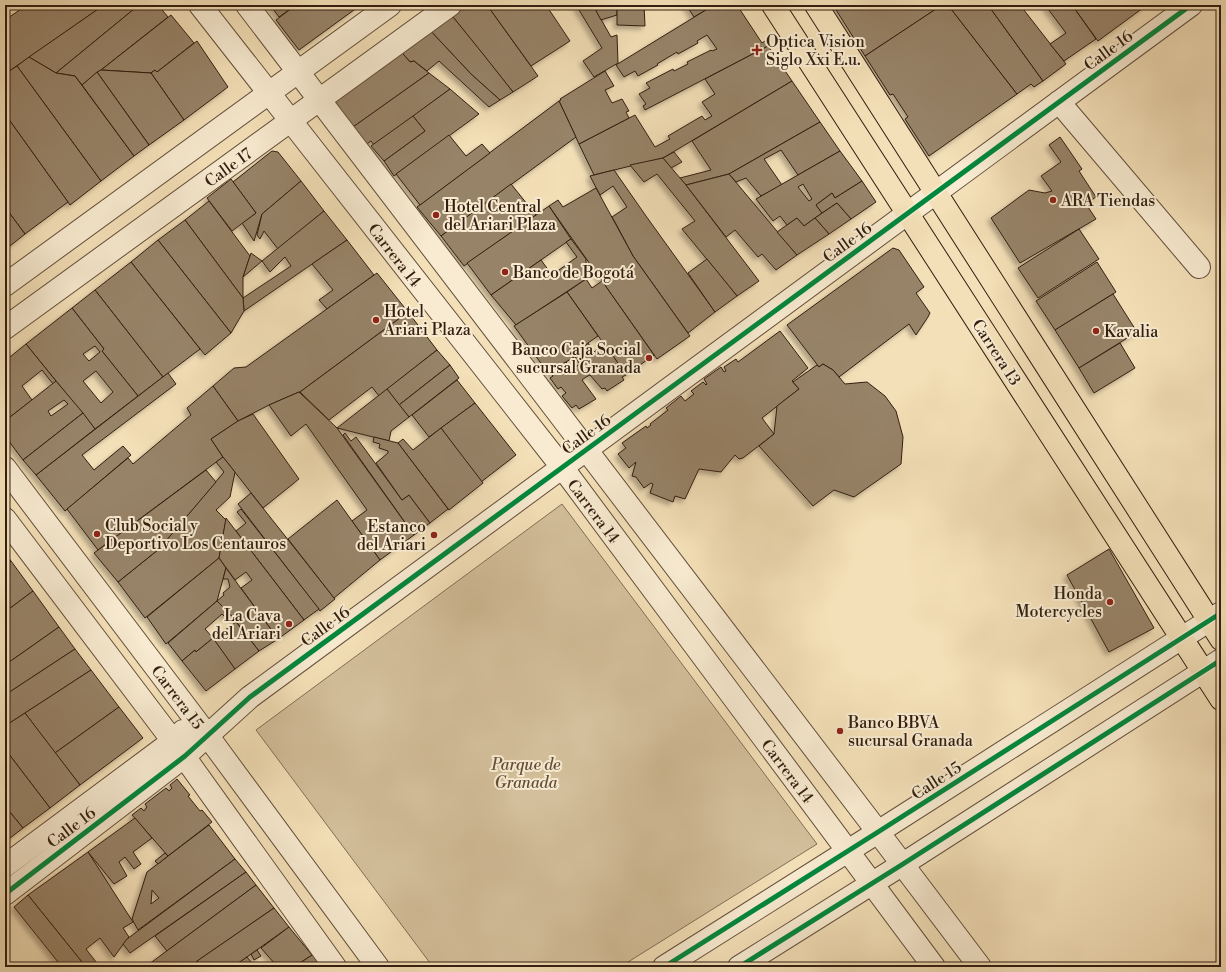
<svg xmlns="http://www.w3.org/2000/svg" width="1226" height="972" font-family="'Libre Bodoni',serif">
	<defs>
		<filter id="shadow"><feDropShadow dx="-3.5" dy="3.5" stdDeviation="2" flood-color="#0004"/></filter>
	</defs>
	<rect width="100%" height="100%" fill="#f4e0b8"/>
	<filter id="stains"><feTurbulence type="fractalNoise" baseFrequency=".005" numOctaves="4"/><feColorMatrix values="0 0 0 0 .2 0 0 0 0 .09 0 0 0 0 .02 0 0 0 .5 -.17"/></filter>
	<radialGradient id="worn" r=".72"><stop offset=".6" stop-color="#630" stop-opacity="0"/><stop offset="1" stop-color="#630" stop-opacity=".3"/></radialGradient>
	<!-- green -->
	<polygon fill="#d3bf9b" stroke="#826e56" points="562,504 817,844 620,967 433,967 256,730"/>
	<!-- building -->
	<g fill="#978367" stroke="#321e10" fill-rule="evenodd" filter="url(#shadow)">
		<polygon points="27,5 104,5 5,74 5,20"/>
		<polygon points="104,5 135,5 132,7 134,9 56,73 29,57"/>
		<polygon points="135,5 158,5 168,17 82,85 75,76 56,73 134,9 132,7"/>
		<polygon points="270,5 296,5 279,17"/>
		<polygon points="296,5 357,5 358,7 299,50 276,20"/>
		<polygon points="453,5 487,5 538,76 513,92 449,12"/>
		<polygon points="487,5 546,5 570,41 531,66"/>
		<polygon points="576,5 593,5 611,37 617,35 618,63 594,77 583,61 602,48"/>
		<polygon points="593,5 617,5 617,15 601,20"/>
		<polygon points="617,5 644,5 645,26 617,25"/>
		<polygon points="686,5 714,5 694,17"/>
		<polygon points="714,5 737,5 762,43 765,41 768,46 645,110 643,106 646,104 639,94 650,88 646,83 673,69 674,71 688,64 687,62 711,50 712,51 717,49 707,35 697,41 698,43 678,54 677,52 657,64 658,65 638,76 635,71 624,77 616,65"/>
		<polygon points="833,5 942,5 865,56"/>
		<polygon points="942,5 948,5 1017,94 929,156 905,119 908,117 893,94 890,95 865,56"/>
		<polygon points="948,5 988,5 1043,81 1034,87 1031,84 1017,94"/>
		<polygon points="988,5 1020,5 1066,64 1043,81"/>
		<polygon points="1045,5 1072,5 1096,39 1064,61 1050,44 1066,33"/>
		<polygon points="1072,5 1147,5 1098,41"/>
		<polygon points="449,12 483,54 513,92 500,100 471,74 425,25"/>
		<polygon points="171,15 194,43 157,72 155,70 151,73 101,70"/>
		<polygon points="427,27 471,74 500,100 489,107 439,61 427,71 414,61 410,62 398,48"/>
		<polygon points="197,41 228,87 184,120 151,73 155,70 157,72"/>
		<polygon points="768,46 792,81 663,158 594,175 579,144 635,115 655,147 670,139 668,136 702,116 705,120 712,116 702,102 715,94 705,79"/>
		<polygon points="398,48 410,62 414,61 429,73 353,127 327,94"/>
		<polygon points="29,57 56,73 75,76 134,156 101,181 17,66"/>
		<polygon points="17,66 101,181 70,205 5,114 5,74"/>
		<polygon points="101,70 151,73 184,120 149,145 97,72"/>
		<polygon points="605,71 614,86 605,90 612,103 622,99 629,111 626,112 629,118 579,144 559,101 561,100 560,99"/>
		<polygon points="97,72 149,145 134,156 82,85"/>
		<polygon points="429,73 450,89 374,145 371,141 367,144 353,127"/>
		<polygon points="792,81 820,122 729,174 686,185 680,178 711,170 692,141"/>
		<polygon points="450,89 479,114 394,176 384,161 425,131 413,116"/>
		<polygon points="559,101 576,137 441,236 417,207"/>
		<polygon points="5,114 68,202 25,234 5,207"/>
		<polygon points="413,116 425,131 384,161 371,146"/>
		<polygon points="820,122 840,151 798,175 781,150 764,159 782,185 761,196 746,178 736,182 729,174"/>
		<polygon points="449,135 466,156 482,144 490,153 420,205 396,174"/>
		<polygon points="1060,137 1082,169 1079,171 1096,197 1086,204 1096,219 1020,263 991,218 1029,190 1045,193 1052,191 1041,176 1061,162 1049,145"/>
		<polygon points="272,151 278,152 301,181 262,214 254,241 242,223 256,213 233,182"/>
		<path d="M 840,151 L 862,181 L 835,198 L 832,193 L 816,205 L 822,213 L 804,226 L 797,218 L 787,225 L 780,216 L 773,221 L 756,199 ZM 803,184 L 812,199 L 809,201 L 798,187 Z"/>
		<polygon points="674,152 682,162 671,168 663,158"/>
		<polygon points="663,158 686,185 759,281 737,296 682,229 695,221 657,174 644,182 630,165"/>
		<polygon points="614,170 646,216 715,312 688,333 633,256 616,224 612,217 627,207 613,186 600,195 590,176"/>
		<polygon points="729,174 797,255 776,270 762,254 758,257 735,230 726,237 686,185"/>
		<polygon points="231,179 256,213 232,231 207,198"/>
		<polygon points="301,181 324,211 278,249 264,231 260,239 257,235 262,214"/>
		<polygon points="862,181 876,202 851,219 837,203 822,213 816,205 832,193 835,198"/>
		<polygon points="511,184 536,215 464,266 441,236"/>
		<polygon points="596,188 633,256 690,336 657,359 549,206 558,200 563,207"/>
		<polygon points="209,201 250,256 243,277 243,298 185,220"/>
		<polygon points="837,203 851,219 829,234 815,218"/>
		<polygon points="549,206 571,239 491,295 467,263"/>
		<polygon points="5,207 25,234 5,250"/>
		<polygon points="324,211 347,240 244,311 243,298 291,266 285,257 270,272 262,261"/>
		<polygon points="797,218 804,226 815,218 829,234 797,255 777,232"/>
		<polygon points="185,220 243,298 244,311 231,333 158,240"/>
		<polygon points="1079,229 1099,259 1038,298 1018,268"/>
		<polygon points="571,239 586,259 586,279 516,325 491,295 541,260 552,275 577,257 566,242"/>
		<polygon points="158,240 231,333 205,355 131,262"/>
		<polygon points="347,240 374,275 327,309 319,300 333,290 312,264"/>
		<polygon points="893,248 899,250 924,287 916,293 930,313 928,317 916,335 909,324 839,377 833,370 823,364 819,367 787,325"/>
		<polygon points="251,253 262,261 243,277"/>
		<polygon points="707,259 737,296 715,312 688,273"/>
		<polygon points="131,262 200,349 163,377 95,290"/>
		<polygon points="1097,262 1116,292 1055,330 1036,301"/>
		<polygon points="377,273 408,312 300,392 299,392 269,405 238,421 213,386 234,368 246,367"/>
		<polygon points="586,279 592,288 602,281 654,355 626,375 567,292"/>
		<polygon points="95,290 163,377 138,396 102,351 104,349 72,308"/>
		<polygon points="567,292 598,336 588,343 579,354 548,373 514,326"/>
		<polygon points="1113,294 1137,332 1079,368 1055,330"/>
		<path d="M 72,308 L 104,349 L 102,351 L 138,396 L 95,429 L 26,344 ZM 95,346 L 100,352 L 89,361 L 83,354 ZM 96,371 L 113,392 L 101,403 L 83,381 Z"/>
		<polygon points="408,312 437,350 379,396 372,387 329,420 300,392"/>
		<polygon points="780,331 808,368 792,381 799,389 762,418 774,434 743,458 739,459 735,455 721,472 699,469 685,499 675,496 673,502 650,493 653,484 651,483 644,488 636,477 632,476 636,462 629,468 618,454 626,448 622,443 646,426 647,428 651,425 650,424 668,410 666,408 681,396 685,401 694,394 691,391 703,382 706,385 707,384 704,379 721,367 724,372 726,371 724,367 736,359 738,362"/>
		<polygon points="588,343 594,352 605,344 626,375 622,377 624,380 607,391 605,388 602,389 590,375 586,377 582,380 596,399 579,409 576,405 572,408 562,396 566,393 561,387 558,389 550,378 553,376 550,371 566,362 572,369 580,364 575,357 579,354"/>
		<polygon points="1120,343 1135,368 1094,393 1079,368"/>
		<polygon points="26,344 56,381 53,384 42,370 22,386 32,400 5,421 5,361"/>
		<polygon points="437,350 450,365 399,405 387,389"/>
		<polygon points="823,364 833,370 845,384 867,382 885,396 896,411 903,437 901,464 854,497 834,490 813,506 759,446 774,434 777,406 799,389 793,382 817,365 819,367"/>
		<polygon points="450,365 459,378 409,417 399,405"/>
		<polygon points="168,373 176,384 82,455 94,470 123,446 131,455 65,511 36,475"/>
		<polygon points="457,380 475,403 429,437 412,415"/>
		<path d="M 56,381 L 83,413 L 23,460 L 5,436 L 5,421 ZM 64,400 L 68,404 L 51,416 L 48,411 Z"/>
		<polygon points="213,386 238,421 211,439 223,457 98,550 67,509 128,458 133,464 191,415 187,408"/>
		<polygon points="387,389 409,417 391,431 389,441 337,428"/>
		<polygon points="299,392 337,428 414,535 380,560 352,521 367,510 306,424 291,436 269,405"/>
		<polygon points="475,403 516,455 481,482 441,428"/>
		<polygon points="83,413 95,429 36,475 23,460"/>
		<polygon points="253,414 299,479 263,508 223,457 211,439 238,421"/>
		<polygon points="441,428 483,483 449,510 398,443 403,439 413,450"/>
		<polygon points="345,433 351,441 356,437 402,500 409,495 430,523 414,535 343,435"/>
		<polygon points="374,437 398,443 448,509 430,523 409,495 402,500 376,463 388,453 388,451 379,448 380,444 373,442"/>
		<polygon points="223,457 235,472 230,497 216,510 226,520 219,558 145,618 118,582 159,549 224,472 216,462"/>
		<polygon points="206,470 216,482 159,549 118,582 94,553"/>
		<polygon points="251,493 335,599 320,611 238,504"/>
		<polygon points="337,500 380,560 334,598 288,539"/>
		<polygon points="241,509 319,609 304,620 236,531 246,523 237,512"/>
		<polygon points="226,518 304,620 278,639 241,588 252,580 246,572 235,580 219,558"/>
		<polygon points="1109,549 1154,628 1109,652 1067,575"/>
		<polygon points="5,553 11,561 5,566"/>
		<polygon points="219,558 226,568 217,601 166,644 147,617"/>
		<polygon points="11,561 33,591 5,612 5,566"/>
		<polygon points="226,568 278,639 259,651 231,615 217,601 224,595 223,593 230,587 228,579 223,579"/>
		<polygon points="33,591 59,627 5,665 5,612"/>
		<polygon points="217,601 231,615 226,618 222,614 205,629 213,638 196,652 195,650 182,661 168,643"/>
		<polygon points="236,622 259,651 235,669 213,639"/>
		<polygon points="59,627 75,649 5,695 5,665"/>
		<polygon points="213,638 235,669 206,691 182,661 195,650 196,652"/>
		<polygon points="75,649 91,670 5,726 5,695"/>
		<polygon points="91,670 119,707 55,753 25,713"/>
		<polygon points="119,707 143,738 80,785 55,753"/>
		<polygon points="25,713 80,785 50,808 5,749 5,726"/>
		<polygon points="5,749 50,808 23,828 5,806"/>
		<polygon points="177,779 190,795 188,796 200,811 202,810 212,822 168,856 132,815 141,808 144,811 147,807 145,804 166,788 169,791 172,788 170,785"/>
		<polygon points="5,806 23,828 5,842"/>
		<polygon points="135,818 152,838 133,852 141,864 134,869 125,857 119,862 127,876 114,884 88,852"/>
		<path d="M 209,825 L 235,859 L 138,930 L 132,919 L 147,872 ZM 152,890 L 159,898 L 151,904 Z"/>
		<polygon points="88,852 133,922 123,928 129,937 127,939 114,957 100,938 86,949 100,967 86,967 28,895"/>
		<polygon points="165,853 168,856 158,864 155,861"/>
		<polygon points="235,859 246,872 130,953 123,944 127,939"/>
		<polygon points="246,872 256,885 167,951 155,936"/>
		<polygon points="256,885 274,908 189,967 145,967"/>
		<polygon points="28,895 86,967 62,967 14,907"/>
		<polygon points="274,908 289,927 233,967 201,967 197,961"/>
		<polygon points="289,927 312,955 294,967 271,967 275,964 261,948"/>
		<polygon points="257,950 261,956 254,960 251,954"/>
		<polygon points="312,955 328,967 294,967"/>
		<polygon points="247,957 255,967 233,967 234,966"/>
	</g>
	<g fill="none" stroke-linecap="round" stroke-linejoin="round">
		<!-- minor casing -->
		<g stroke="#624e3a" stroke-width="24">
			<g id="minor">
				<polyline points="200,5 562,467 934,967"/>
				<polyline points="247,5 878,832 980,967"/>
				<polyline points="1059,102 1199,267"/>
				<polyline points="5,285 390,5"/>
				<polyline points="5,328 450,5"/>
				<polyline points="5,468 207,735 378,967"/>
				<polyline points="5,519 173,741 335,967"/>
				<polyline points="5,866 173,741 183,731"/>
				<polyline points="5,894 185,756 250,697 1191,5"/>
				<polyline points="664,967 878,832 1221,613"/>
				<polyline points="739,967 903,864 1221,660"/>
			</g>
		</g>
		<!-- major casing -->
		<g stroke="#321e10" stroke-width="24">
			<g id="major">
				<polyline points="773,5 1221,699"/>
				<polyline points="816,5 1221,639"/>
			</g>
		</g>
		<!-- minor -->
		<use href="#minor" stroke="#f8ebd1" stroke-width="22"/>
		<!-- major -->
		<use href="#major" stroke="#f4e0b8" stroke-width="22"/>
		<!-- cycleway casing -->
		<g stroke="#f8ebd1" stroke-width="8">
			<g id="cycleway">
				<polyline points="5,894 185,756 250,697 1191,5"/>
				<polyline points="664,967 878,832 1221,613"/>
				<polyline points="739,967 903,864 1221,660"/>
			</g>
		</g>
		<!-- cycleway -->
		<use href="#cycleway" stroke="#00873e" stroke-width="5"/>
	</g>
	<!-- markers -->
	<g fill="#8f2418" stroke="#f8ebd1" stroke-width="1.5">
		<path d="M755 44h4v4h4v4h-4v4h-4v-4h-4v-4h4z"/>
		<circle cx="1053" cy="200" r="4"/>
		<circle cx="436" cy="215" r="4"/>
		<circle cx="505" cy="272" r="4"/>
		<circle cx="376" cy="320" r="4"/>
		<circle cx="1096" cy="331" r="4"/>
		<circle cx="649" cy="358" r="4"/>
		<circle cx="97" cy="534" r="4"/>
		<circle cx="434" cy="535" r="4"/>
		<circle cx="1110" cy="602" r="4"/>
		<circle cx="289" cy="624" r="4"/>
		<circle cx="840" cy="731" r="4"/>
	</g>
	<g text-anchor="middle" stroke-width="4" stroke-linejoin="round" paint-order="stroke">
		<!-- poi labels -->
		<g font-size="16" fill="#321e10" stroke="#f8ebd1" text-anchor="start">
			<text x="766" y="47">Optica Vision<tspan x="766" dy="18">Siglo Xxi E.u.</tspan></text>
			<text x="1061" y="206">ARA Tiendas</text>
			<text x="444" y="212">Hotel Central<tspan x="444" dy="18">del Ariari Plaza</tspan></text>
			<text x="513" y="278">Banco de Bogotá</text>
			<text x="384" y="317">Hotel<tspan x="384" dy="18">Ariari Plaza</tspan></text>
			<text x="1104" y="337">Kavalia</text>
			<text x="641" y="355" text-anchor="end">Banco Caja Social<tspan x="641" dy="18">sucursal Granada</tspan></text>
			<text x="105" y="531">Club Social y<tspan x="105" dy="18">Deportivo Los Centauros</tspan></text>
			<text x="426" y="532" text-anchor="end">Estanco<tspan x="426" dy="18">del Ariari</tspan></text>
			<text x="1102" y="599" text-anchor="end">Honda<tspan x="1102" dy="18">Motercycles</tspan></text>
			<text x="281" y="621" text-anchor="end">La Cava<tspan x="281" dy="18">del Ariari</tspan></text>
			<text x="848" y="728">Banco BBVA<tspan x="848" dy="18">sucursal Granada</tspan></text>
		</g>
		<!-- street labels -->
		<g font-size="16" fill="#321e10" stroke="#f8ebd1">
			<text transform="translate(1108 50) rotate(-36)" y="6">Calle 16</text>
			<text transform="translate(228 167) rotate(-36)" y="6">Calle 17</text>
			<text transform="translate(847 242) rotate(-36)" y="6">Calle 16</text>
			<text transform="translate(395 255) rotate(52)" y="6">Carrera 14</text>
			<text transform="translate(997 352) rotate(57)" y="6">Carrera 13</text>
			<text transform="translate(586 434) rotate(-36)" y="6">Calle 16</text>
			<text transform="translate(594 511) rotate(53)" y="6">Carrera 14</text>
			<text transform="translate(325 626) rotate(-36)" y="6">Calle 16</text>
			<text transform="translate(178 697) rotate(53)" y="6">Carrera 15</text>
			<text transform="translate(788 771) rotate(53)" y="6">Carrera 14</text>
			<text transform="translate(936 780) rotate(-33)" y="6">Calle 15</text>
			<text transform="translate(71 827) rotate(-37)" y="6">Calle 16</text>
		</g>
		<!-- park labels -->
		<g font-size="16" font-style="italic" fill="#624e3a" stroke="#f8ebd1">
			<text x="526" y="770">Parque de<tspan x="526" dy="18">Granada</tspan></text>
		</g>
	</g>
	<!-- margin -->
	<rect width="1226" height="972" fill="none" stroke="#f4e0b8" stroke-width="20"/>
	<rect x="6" y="6" width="1214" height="960" fill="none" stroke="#321e10" stroke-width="2"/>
	<rect x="10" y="10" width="1206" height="952" fill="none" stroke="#321e10"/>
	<rect width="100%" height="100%" filter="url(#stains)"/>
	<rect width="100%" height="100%" fill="url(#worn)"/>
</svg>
